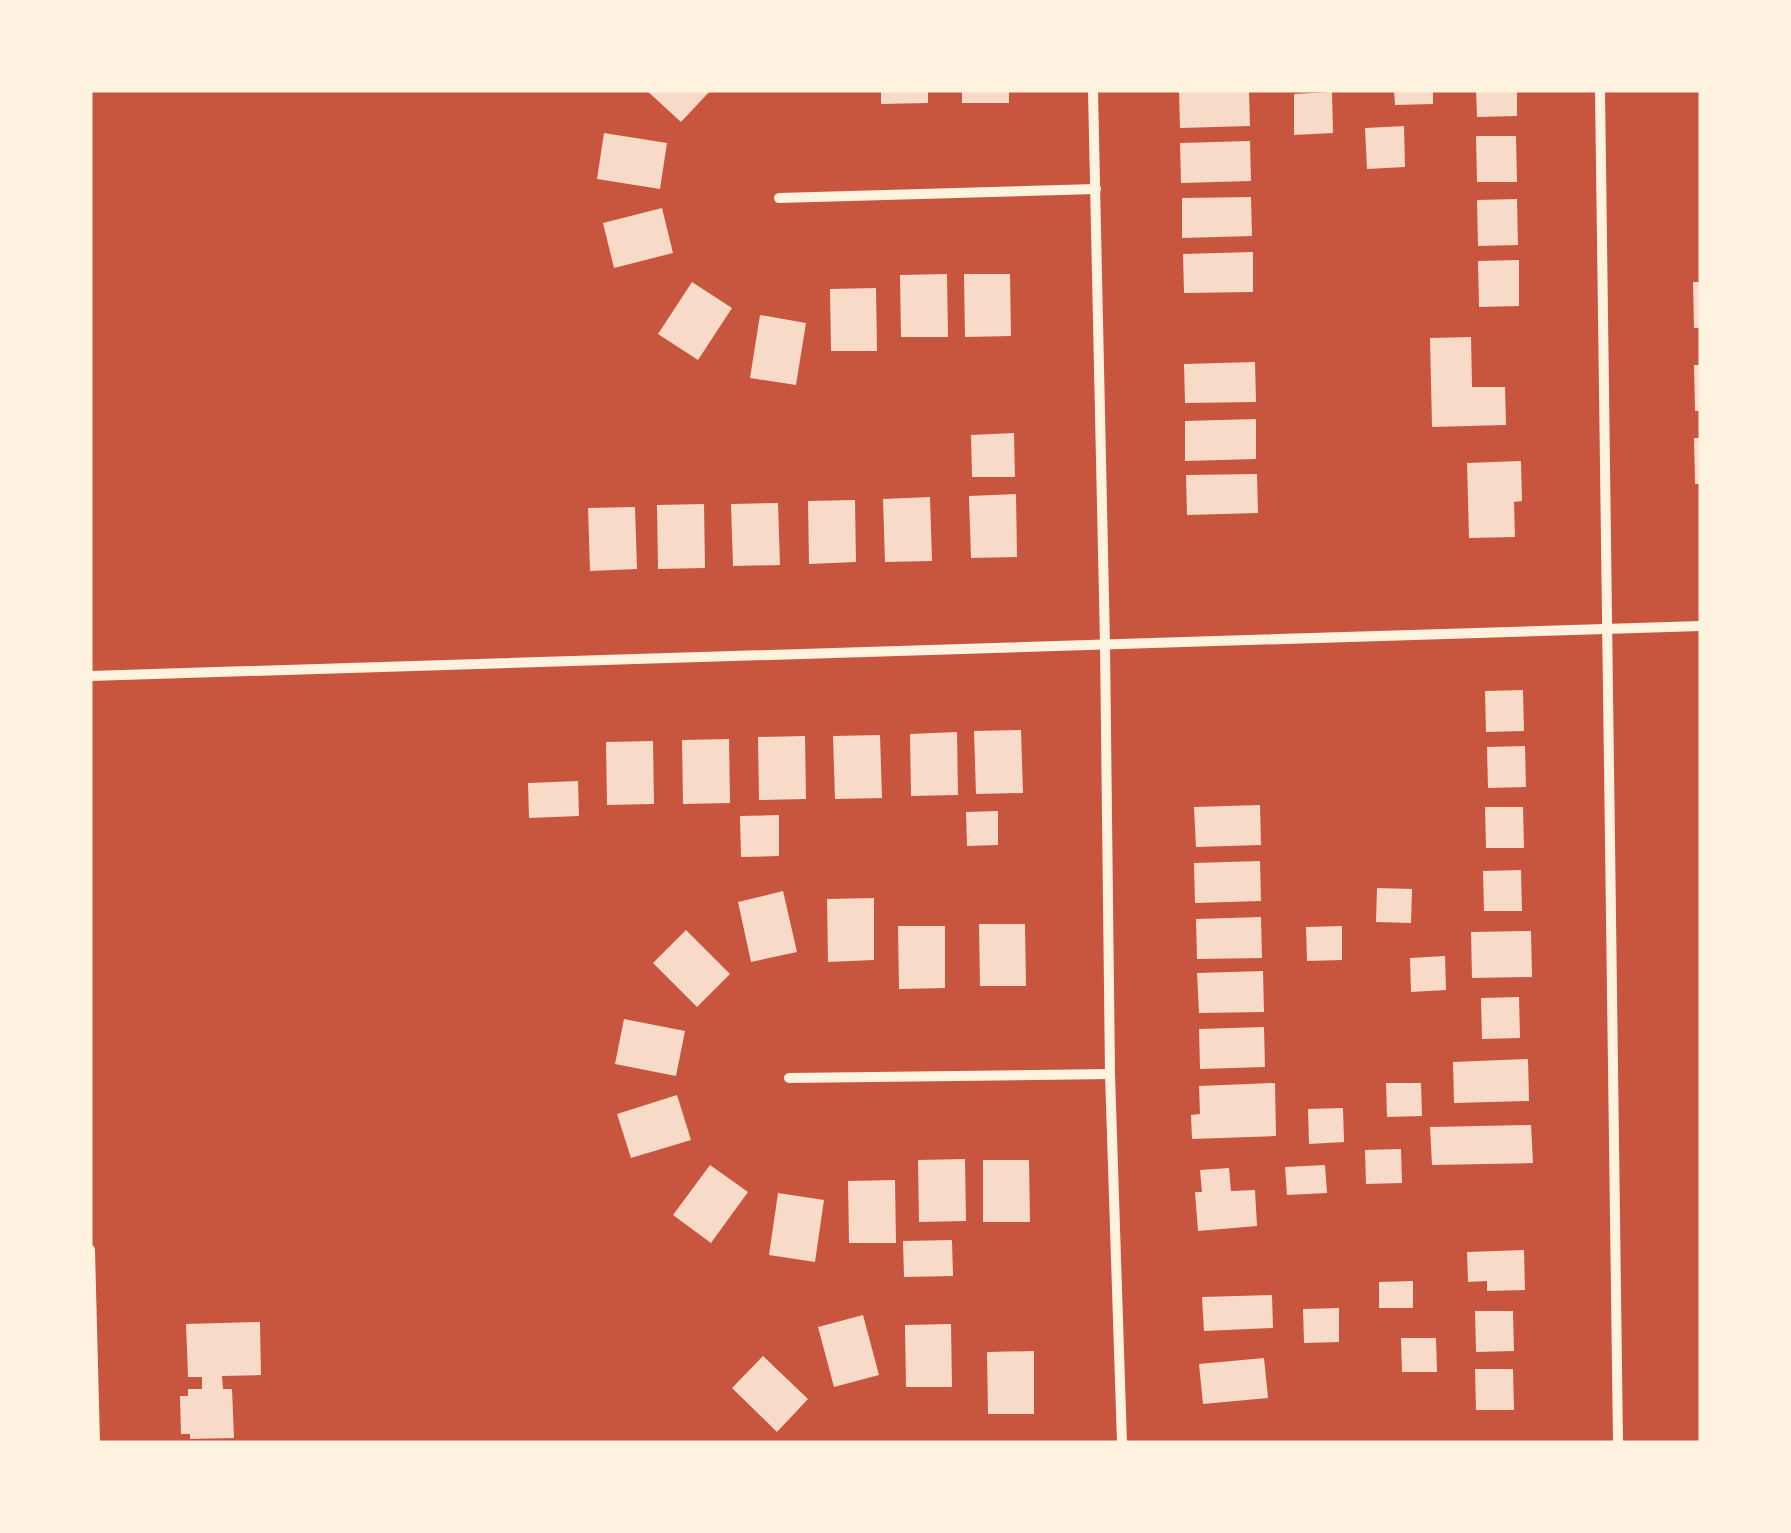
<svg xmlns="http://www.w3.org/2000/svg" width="1791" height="1533" font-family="'Playfair Display',serif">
	<rect width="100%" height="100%" fill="#c8553d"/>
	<!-- building -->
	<g fill="#f7dbc8">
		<polygon points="646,90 711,90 681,122"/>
		<polygon points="881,90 928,90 928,103 881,104"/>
		<rect x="962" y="90" width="47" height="13"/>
		<polygon points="1179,90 1249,90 1250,126 1180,128"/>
		<polygon points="1394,90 1433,90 1433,104 1395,105"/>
		<polygon points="1476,90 1517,90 1517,116 1477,117"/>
		<polygon points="1332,92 1333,133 1294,135 1294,94"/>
		<polygon points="1404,126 1405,167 1367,169 1365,128"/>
		<polygon points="604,133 667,143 660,189 597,179"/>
		<polygon points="1476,136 1516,136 1517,182 1477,182"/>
		<polygon points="1250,141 1251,181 1181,183 1180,143"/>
		<polygon points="1251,197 1252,236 1182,238 1182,198"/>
		<polygon points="1517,199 1518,245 1478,246 1477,200"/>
		<polygon points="662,208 673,253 614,268 603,223"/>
		<polygon points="1253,252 1253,292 1184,293 1183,254"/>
		<polygon points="1519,260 1519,306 1479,307 1478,261"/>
		<polygon points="947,274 948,337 901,337 900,275"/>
		<polygon points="964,274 1010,274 1011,336 965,337"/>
		<polygon points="692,282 732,308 698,360 658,334"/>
		<polygon points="1693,282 1701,282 1701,328 1694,328"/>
		<polygon points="876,288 877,351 831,351 830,289"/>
		<polygon points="760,315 806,323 796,385 750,378"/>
		<polygon points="1471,337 1472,387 1505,387 1506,425 1432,427 1430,338"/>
		<polygon points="1255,362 1256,402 1185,403 1184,364"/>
		<polygon points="1694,365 1701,365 1701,411 1695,411"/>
		<polygon points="1256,419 1256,459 1185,461 1185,421"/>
		<polygon points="1014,433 1015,477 972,477 971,435"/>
		<polygon points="1694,438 1701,438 1701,484 1695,484"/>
		<polygon points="1521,461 1522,501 1514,502 1515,537 1469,538 1467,463"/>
		<polygon points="1257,474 1258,513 1187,515 1186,475"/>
		<polygon points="1016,494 1017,557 971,558 969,496"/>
		<polygon points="930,497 932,561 885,562 883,499"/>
		<polygon points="855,500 856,562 809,564 808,501"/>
		<polygon points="778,503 780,565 733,566 731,504"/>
		<polygon points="704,504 705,568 658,569 657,505"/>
		<polygon points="635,507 637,569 590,571 588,508"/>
		<polygon points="1523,690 1524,731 1486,732 1485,691"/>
		<polygon points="1021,730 1023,793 976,794 974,731"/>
		<polygon points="957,732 958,795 911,796 910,734"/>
		<polygon points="880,735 882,798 835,799 833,736"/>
		<polygon points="805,736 806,799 759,800 758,737"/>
		<polygon points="729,739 730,803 683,804 682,740"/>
		<polygon points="653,741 654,804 607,805 606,742"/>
		<polygon points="1525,746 1526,787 1488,788 1487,747"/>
		<polygon points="578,781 579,816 529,818 528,783"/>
		<polygon points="1260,805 1261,845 1196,847 1194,807"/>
		<polygon points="1485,807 1523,807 1524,848 1486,848"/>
		<polygon points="998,811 998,845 967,846 966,812"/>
		<polygon points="779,815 779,856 741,857 740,816"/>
		<polygon points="1260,861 1261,901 1195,903 1194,863"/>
		<polygon points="1521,870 1522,911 1484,911 1483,871"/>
		<polygon points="1377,888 1412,889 1411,923 1376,922"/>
		<polygon points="783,891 797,952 751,962 738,902"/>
		<polygon points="874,898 874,960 828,962 827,899"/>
		<polygon points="1261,917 1262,958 1197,959 1196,919"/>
		<polygon points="979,924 1025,924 1026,986 980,986"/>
		<polygon points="898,926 945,926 945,988 899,989"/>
		<polygon points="1342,926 1342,960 1307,961 1306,927"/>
		<polygon points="686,930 730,974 697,1007 653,963"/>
		<polygon points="1531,931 1532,977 1472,978 1471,932"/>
		<polygon points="1445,956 1446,990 1411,992 1410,958"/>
		<polygon points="1263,971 1264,1012 1199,1013 1197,973"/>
		<polygon points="1519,997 1520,1038 1482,1039 1481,998"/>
		<polygon points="624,1019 685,1031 676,1076 615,1064"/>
		<polygon points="1264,1027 1265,1067 1200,1069 1199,1029"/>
		<polygon points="1528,1059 1529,1101 1454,1103 1453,1062"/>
		<polygon points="1275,1083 1276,1136 1192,1139 1191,1115 1200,1114 1199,1086"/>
		<polygon points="1386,1083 1421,1083 1422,1116 1387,1117"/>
		<polygon points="677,1095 691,1140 631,1158 617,1114"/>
		<polygon points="1343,1108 1344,1142 1309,1144 1308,1109"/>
		<polygon points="1531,1125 1533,1163 1432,1165 1430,1127"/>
		<polygon points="1401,1149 1402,1183 1366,1184 1365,1150"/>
		<polygon points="965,1159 966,1221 919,1222 918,1160"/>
		<polygon points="983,1160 1029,1160 1030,1222 983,1222"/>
		<polygon points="710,1165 748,1192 711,1243 673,1215"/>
		<polygon points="1325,1165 1327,1193 1287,1195 1285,1167"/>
		<polygon points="1229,1168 1231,1191 1255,1190 1257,1226 1198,1231 1195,1192 1202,1192 1200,1170"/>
		<polygon points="895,1180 896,1243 849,1243 848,1181"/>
		<polygon points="778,1193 824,1200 815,1262 769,1255"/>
		<polygon points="952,1240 953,1276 904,1277 903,1241"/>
		<polygon points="1524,1250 1525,1290 1487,1291 1487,1281 1468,1282 1467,1252"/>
		<polygon points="1413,1281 1413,1308 1379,1308 1379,1282"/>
		<polygon points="1272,1295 1273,1328 1204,1331 1202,1297"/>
		<polygon points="1339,1308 1339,1342 1304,1343 1303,1309"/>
		<polygon points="1475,1311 1513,1311 1514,1351 1476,1352"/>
		<polygon points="863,1315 879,1375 834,1387 818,1327"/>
		<polygon points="260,1322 261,1375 222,1376 223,1389 232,1389 234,1438 190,1439 190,1434 181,1434 180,1396 188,1396 188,1389 202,1389 202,1377 188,1377 186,1324"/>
		<polygon points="951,1324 952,1387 906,1387 905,1325"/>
		<polygon points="1401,1338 1436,1338 1437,1372 1402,1372"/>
		<polygon points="1034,1351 1034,1414 988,1414 987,1352"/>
		<polygon points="763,1356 808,1399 777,1432 732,1388"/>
		<polygon points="1264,1358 1268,1398 1203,1404 1199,1364"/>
		<polygon points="1475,1369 1513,1369 1514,1410 1476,1410"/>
	</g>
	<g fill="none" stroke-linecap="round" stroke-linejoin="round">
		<!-- minor -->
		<g stroke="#fff3e0" stroke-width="10">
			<polyline points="1093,90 1105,644 1110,1074 1122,1443"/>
			<polyline points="1600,90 1618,1443"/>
			<polyline points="779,198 1096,189"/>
			<polyline points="90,676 1701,626"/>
			<polyline points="789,1078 1110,1074"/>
			<polyline points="90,1250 95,1443"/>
		</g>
	</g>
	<!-- border -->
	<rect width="1791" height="1533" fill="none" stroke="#fff3e0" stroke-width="185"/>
</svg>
